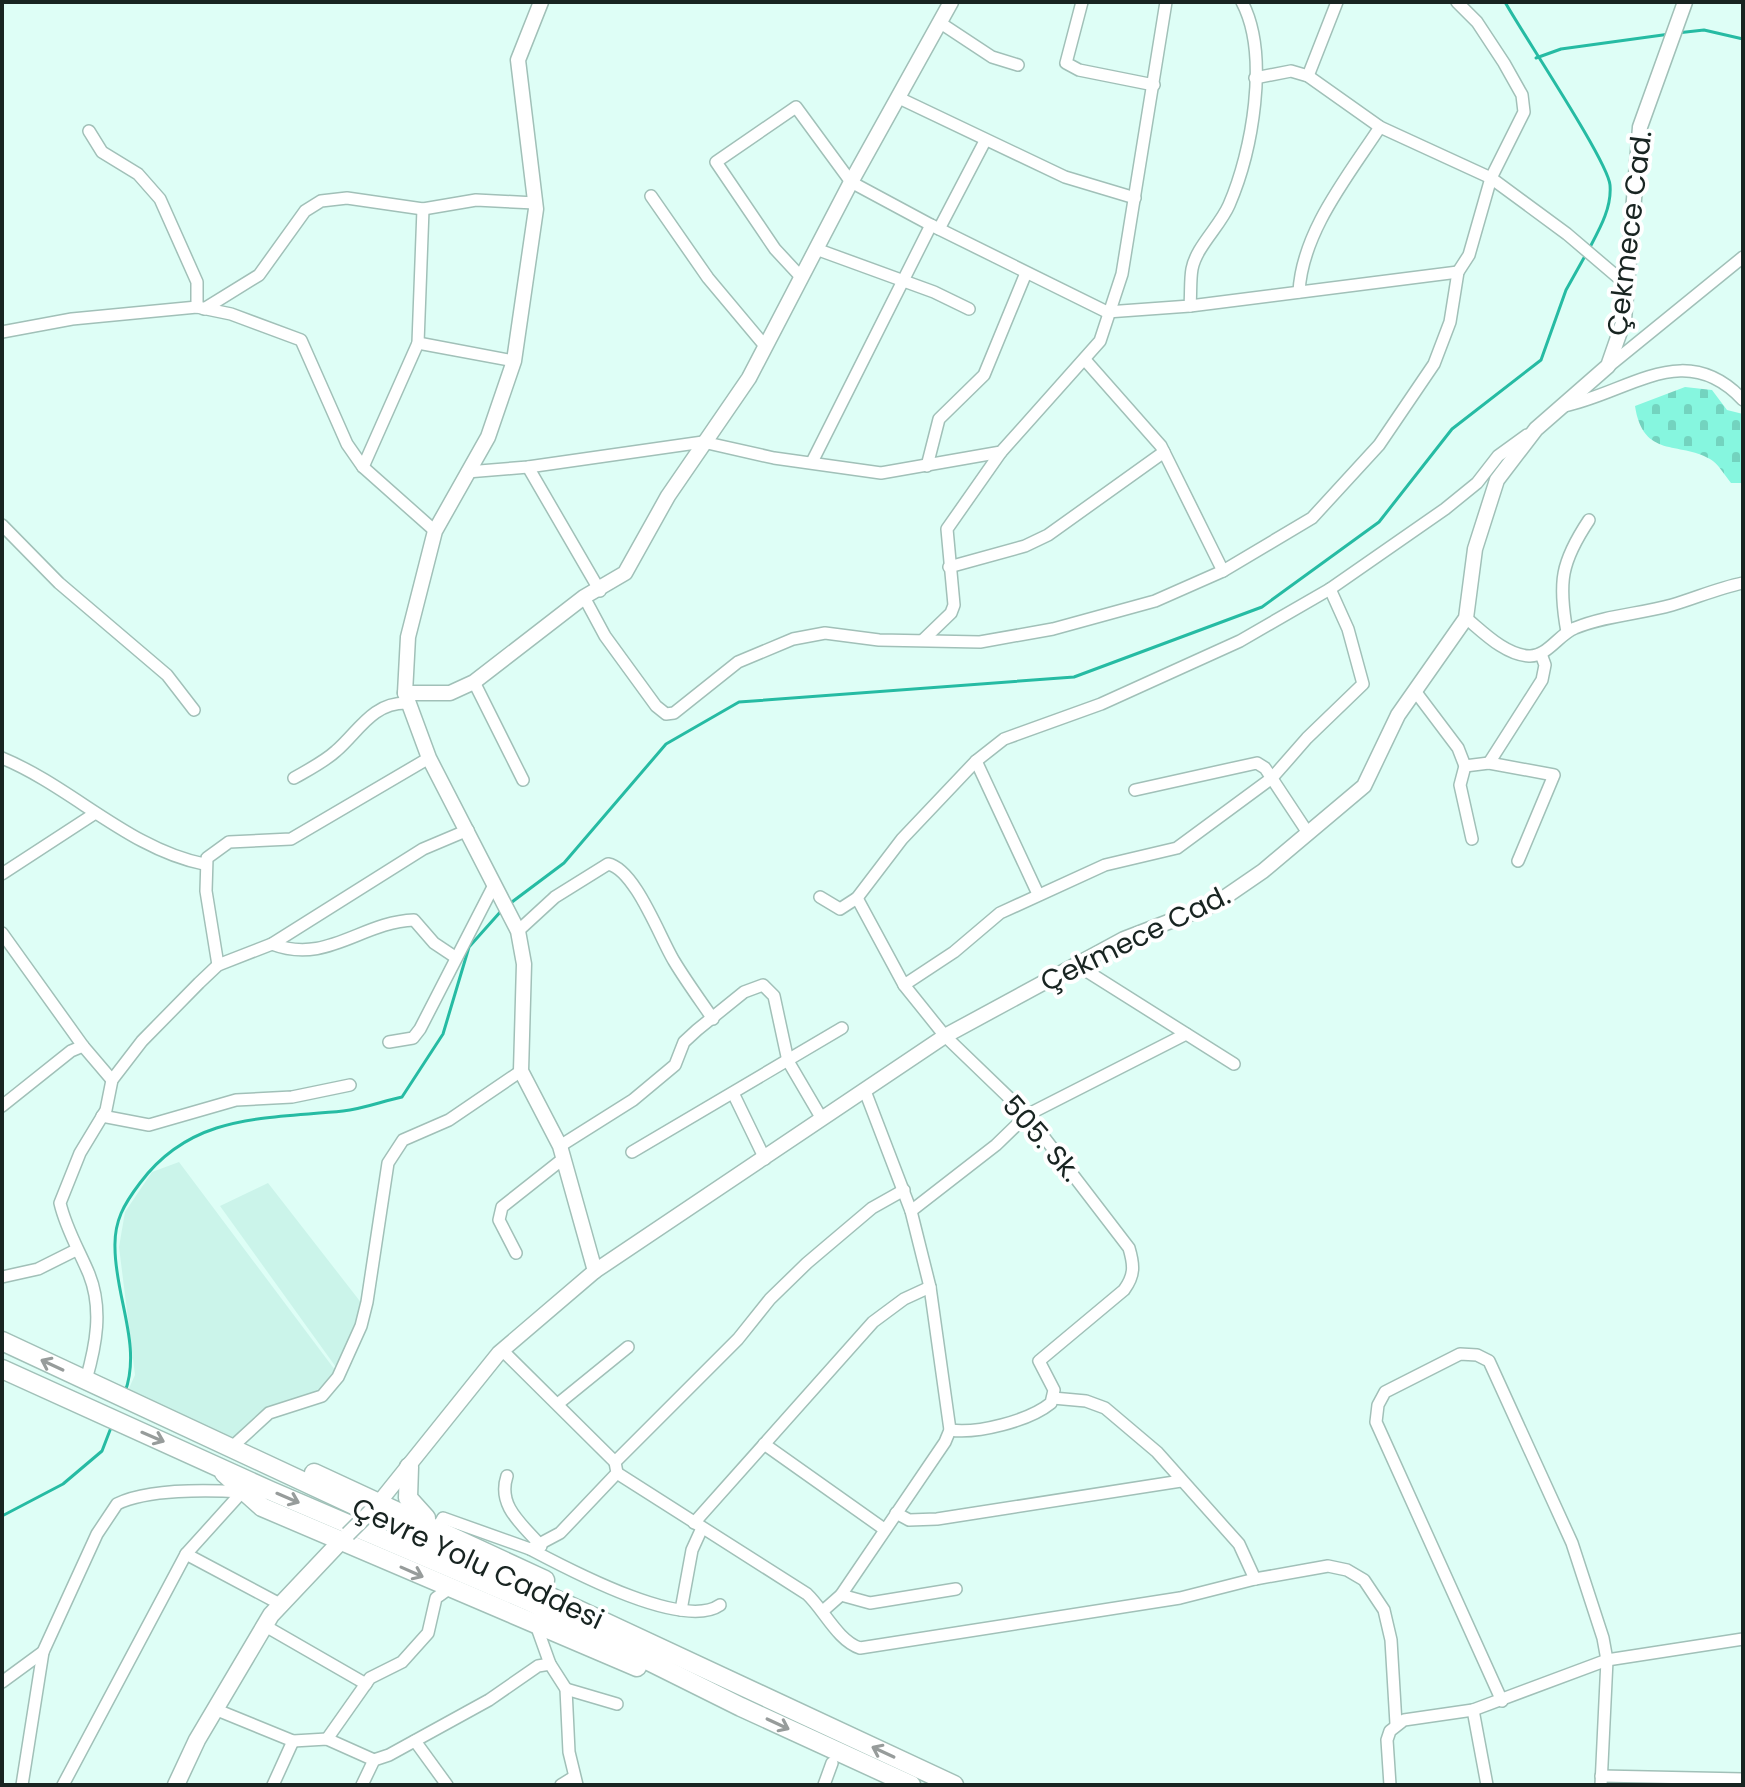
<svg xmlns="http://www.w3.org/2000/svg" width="1745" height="1787" font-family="Poppins,sans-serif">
	<defs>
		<pattern id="cemetery-stones" width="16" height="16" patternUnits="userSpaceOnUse" patternTransform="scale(2)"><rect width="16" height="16" fill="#86f6df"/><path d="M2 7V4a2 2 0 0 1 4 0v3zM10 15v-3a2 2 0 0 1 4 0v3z" fill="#73d3bf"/></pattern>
	</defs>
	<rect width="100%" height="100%" fill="#defef6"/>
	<!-- built -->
	<g fill="#cbf4ea">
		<polygon points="179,1162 335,1370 317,1393 267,1409 232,1442 126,1395 135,1375 119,1247 125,1212 152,1172"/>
		<polygon points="268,1183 366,1309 338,1370 220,1206"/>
	</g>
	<!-- cemetery -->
	<path fill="url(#cemetery-stones)" d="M 1685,387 L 1712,390 L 1727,410 L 1743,414 L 1743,483 L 1731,483 C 1725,476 1718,463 1710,459 C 1679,441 1643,459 1635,406 Z"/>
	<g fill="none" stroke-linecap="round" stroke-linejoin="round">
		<!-- stream -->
		<g stroke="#26bba3" stroke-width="3">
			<path d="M 1505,2 C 1522,33 1608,161 1610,185 C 1612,208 1599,230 1589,249"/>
			<polyline points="1677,33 1704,30 1743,39"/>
			<polyline points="1536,58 1561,49 1670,34"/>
			<polyline points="508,905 564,863 666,744 739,702 1074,677 1262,607 1379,522 1452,429 1541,360 1566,290 1585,256"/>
			<path d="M 125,1392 C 142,1346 115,1296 115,1248 C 114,1221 124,1204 140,1183 C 192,1113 265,1119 343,1111 C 363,1109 383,1101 402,1097 L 443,1034 L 469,947 L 502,910"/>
			<polyline points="2,1516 63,1484 102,1451 112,1425"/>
		</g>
		<!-- minor casing -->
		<g stroke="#a1c0b8" stroke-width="14">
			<g id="minor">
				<polyline points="1082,2 1066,63 1079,70 1154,85"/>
				<polyline points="942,24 992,57 1018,65"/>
				<polyline points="1308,76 1337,2"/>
				<polyline points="1255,78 1291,71 1308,76 1380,127 1491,178 1567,234 1628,286"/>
				<polyline points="899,98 1065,177 1135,198"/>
				<polyline points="89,131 102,152 138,174 160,199 197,282 197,307"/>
				<polyline points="651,196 708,278 765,346"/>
				<polyline points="939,229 985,141"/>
				<polyline points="816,249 934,292 969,309"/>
				<path d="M 801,277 L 775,249 L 716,162 L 796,107 L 851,182 L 931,225 L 1107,312 L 1190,306 C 1191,294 1190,280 1192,269 C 1196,247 1220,226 1229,205 C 1252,152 1270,55 1242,2"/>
				<path d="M 1299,292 C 1302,232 1348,176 1380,127"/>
				<polyline points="1190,306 1458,272"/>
				<polyline points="204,309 259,275 305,211 321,201 347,198 423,209 476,200 535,203"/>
				<polyline points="2,332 72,319 197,307 231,314 301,340 347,444 363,467 435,531"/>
				<polyline points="418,343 514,361"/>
				<polyline points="1086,361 1161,446 1223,571"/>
				<polyline points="1609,366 1743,257"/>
				<path d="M 1564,406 C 1630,392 1685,338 1743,400"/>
				<polyline points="812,462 931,225"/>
				<polyline points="927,466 939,419 984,375 1026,273"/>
				<polyline points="363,467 418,343 423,209"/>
				<polyline points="528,467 600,591"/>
				<polyline points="467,472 528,467 703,442 774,458 881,473 1001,452 1100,341 1122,274 1166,2"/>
				<polyline points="2,525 59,583 167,675 194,710"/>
				<polyline points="949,567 1025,546 1048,535 1164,452"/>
				<polyline points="584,597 605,636 656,706 666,714 674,713 738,662 793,639 825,633 879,640 980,642 1053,629 1155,601 1223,571 1312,518 1379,445 1434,364 1450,322 1458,272 1469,255 1491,178 1524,112 1522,95 1504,63 1477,22 1457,2"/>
				<path d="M 1466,618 C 1483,632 1505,655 1529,656 C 1547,657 1559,634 1575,628 C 1607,615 1640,614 1672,605 C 1696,598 1718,588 1743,583"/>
				<path d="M 1567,632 C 1558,582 1561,562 1589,520"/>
				<polyline points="923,640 951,613 954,605 947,529 1001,452"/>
				<polyline points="474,682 523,780"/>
				<polyline points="1415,691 1458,748 1465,766 1489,763 1554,775 1518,861"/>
				<path d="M 2,758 C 72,787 129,849 204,864"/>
				<polyline points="976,761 1038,894"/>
				<polyline points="1489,763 1542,680 1545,665 1541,654"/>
				<polyline points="1465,766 1460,785 1472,839"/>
				<path d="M 294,778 C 308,770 324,762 336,751 C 359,731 372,703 406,703"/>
				<polyline points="1135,790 1257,763 1265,768 1308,833"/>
				<polyline points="2,874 94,814"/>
				<polyline points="820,897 840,909 857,898 902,839 976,761 1004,739 1101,704 1240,641 1330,589 1445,509 1477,483 1498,456 1527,435"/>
				<path d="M 857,898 L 904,985 L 945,1036 L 1027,1115 L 1129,1248 C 1134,1265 1135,1275 1124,1290 L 1039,1361 L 1054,1390 L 1051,1403 C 1029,1421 977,1434 950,1430"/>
				<path d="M 518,931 L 555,897 L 608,864 C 635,869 660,938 674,961 C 686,981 700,1000 713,1019"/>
				<polyline points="2,933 83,1046"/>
				<path d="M 272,944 C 327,965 361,922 414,920 L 434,943 L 455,957"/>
				<polyline points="218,965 206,891 207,858 229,842 291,839 429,758"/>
				<polyline points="1077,965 1234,1064"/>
				<polyline points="904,985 954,952 1000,913 1105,865 1177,848 1272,778 1307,738 1363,684 1348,629 1330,589"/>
				<polyline points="389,1042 413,1038 420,1029 494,885"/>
				<polyline points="733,1093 765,1159"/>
				<polyline points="2,1106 71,1051 83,1046 112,1080"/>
				<polyline points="102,1116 149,1125 236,1100 292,1097 350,1085"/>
				<polyline points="560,1146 633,1100 675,1065 684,1042 697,1030 744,992 763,985 774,996 788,1061 822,1119"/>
				<polyline points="632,1152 842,1028"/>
				<polyline points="911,1211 996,1145 1027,1115 1186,1034"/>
				<polyline points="516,1253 499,1220 502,1207 564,1158"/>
				<polyline points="2,1277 38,1269 76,1250"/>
				<polyline points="502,1350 615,1462"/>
				<path d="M 86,1380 C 96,1345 103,1309 89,1274 C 79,1250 66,1229 60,1203 L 80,1153 L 106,1110 L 112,1080 L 142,1041 L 199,983 L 218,965 L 272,944 L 423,849 L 468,830"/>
				<polyline points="1053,1398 1086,1401 1105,1408 1157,1452 1239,1544 1255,1579"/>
				<polyline points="559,1403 628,1347"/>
				<polyline points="764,1444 884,1529"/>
				<polyline points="232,1447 269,1413 322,1396 338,1377 361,1326 367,1302 388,1163 403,1140 449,1120 521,1071"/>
				<path d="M 617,1473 L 807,1594 C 824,1610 838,1641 860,1648 L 1180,1598 L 1255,1579 L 1328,1566 L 1347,1570 L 1364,1580 L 1384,1610 L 1391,1640 L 1396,1724"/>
				<path d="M 507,1476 C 497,1506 522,1524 541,1546"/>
				<polyline points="896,1513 909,1520 937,1519 1181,1481"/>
				<polyline points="694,1523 873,1322 904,1299 930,1287"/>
				<polyline points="438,1527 443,1518 530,1549 560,1533 617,1473 615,1462 738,1339 770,1299 807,1263 872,1208 904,1190"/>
				<path d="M 530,1549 C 568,1569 683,1631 720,1605"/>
				<polyline points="186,1554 242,1492"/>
				<polyline points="841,1595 870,1603 956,1589"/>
				<polyline points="681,1610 692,1550 702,1528"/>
				<polyline points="824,1610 841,1595 945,1442 950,1430 930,1287 911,1211 865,1091"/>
				<polyline points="536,1625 550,1664 566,1689 569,1752 577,1785"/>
				<polyline points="267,1627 366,1684"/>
				<path d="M 2,1682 L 43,1652 L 97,1534 L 117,1504 C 147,1489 208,1490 242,1492"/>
				<polyline points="566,1689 617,1704"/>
				<polyline points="1502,1701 1376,1422 1378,1405 1385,1392 1460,1354 1477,1355 1489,1361 1572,1543 1603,1638 1607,1660 1601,1785"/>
				<polyline points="217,1710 293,1741 327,1739 374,1760"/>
				<polyline points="1473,1710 1487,1785"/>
				<polyline points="327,1739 370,1678 402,1662 428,1633 436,1598 450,1588"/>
				<polyline points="415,1741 447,1785"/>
				<polyline points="1601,1776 1743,1779"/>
				<polyline points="22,1785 43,1652"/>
				<polyline points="63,1785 186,1554 280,1604"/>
				<polyline points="273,1785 293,1741"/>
				<polyline points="362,1785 374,1760 389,1755 489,1700 538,1666 550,1664"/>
				<polyline points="561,1785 574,1777"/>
				<polyline points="824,1785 832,1763"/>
				<polyline points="1390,1785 1387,1740 1390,1731 1404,1720 1473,1710 1607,1660 1743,1639"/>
			</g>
		</g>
		<!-- tertiary casing -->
		<g stroke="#a1c0b8" stroke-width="17">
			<g id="tertiary">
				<polyline points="541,2 518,60 536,209 514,361 488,437 435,531 408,637 405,693 429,758 518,931 524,964 521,1071 560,1146 595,1271"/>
				<polyline points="405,693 450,693 474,682 584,597 625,573 668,496 749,378 851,182 951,2"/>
				<polyline points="377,1505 499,1353 595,1271 945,1036 1124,939 1215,904 1263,871 1364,786 1398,715 1466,618 1475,549 1497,480 1536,429 1608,366 1624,320 1640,127 1685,2"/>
			</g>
		</g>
		<!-- secondary casing -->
		<g stroke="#a1c0b8" stroke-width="19">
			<polyline id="secondary" points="176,1785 197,1740 271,1615 340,1542"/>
		</g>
		<!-- trunk casing -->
		<g stroke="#a1c0b8" stroke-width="21">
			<g id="trunk">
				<polyline points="2,1341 954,1785"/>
				<polyline points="2,1369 271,1491 530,1602 741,1707 911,1785"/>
				<polyline points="409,1467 408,1498 426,1518"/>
				<polyline points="224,1473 262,1507 637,1667"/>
				<polyline points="314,1473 545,1580"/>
			</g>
		</g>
		<!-- minor -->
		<use href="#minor" stroke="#fff" stroke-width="11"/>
		<!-- tertiary -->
		<use href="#tertiary" stroke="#fff" stroke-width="14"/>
		<!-- secondary -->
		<use href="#secondary" stroke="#fff" stroke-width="16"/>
		<!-- trunk -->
		<use href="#trunk" stroke="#fff" stroke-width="18"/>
		<!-- tertiary-bridge casing -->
		<g stroke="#a1c0b8" stroke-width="17" stroke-linecap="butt">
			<polyline id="tertiary-bridge" points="348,1534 377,1505"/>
		</g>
		<!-- tertiary-bridge -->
		<use href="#tertiary-bridge" stroke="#fff" stroke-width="14"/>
	</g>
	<!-- one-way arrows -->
	<defs><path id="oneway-shaft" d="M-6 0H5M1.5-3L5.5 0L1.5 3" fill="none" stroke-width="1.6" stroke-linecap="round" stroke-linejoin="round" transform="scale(2)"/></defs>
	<g stroke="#979c9b">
		<use href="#oneway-shaft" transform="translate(52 1365) rotate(-155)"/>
		<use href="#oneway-shaft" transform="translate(153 1437) rotate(23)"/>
		<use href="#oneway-shaft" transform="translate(288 1498) rotate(23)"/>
		<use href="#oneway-shaft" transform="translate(412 1572) rotate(24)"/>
		<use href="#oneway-shaft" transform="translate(778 1724) rotate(25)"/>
		<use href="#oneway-shaft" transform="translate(883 1752) rotate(-155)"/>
	</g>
	<g text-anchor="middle" stroke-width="8" stroke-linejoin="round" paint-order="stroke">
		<!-- street labels -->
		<g font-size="28" fill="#182421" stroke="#fff">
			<text transform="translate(1629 233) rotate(-83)" y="10">Çekmece Cad.</text>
			<text transform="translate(1135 938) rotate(-26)" y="10">Çekmece Cad.</text>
			<text transform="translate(1042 1138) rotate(49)" y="10">505. Sk.</text>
			<text transform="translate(478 1563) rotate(25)" y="10">Çevre Yolu Caddesi</text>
		</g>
	</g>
	<!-- border -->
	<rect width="1745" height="1787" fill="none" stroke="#182421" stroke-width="8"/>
</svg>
